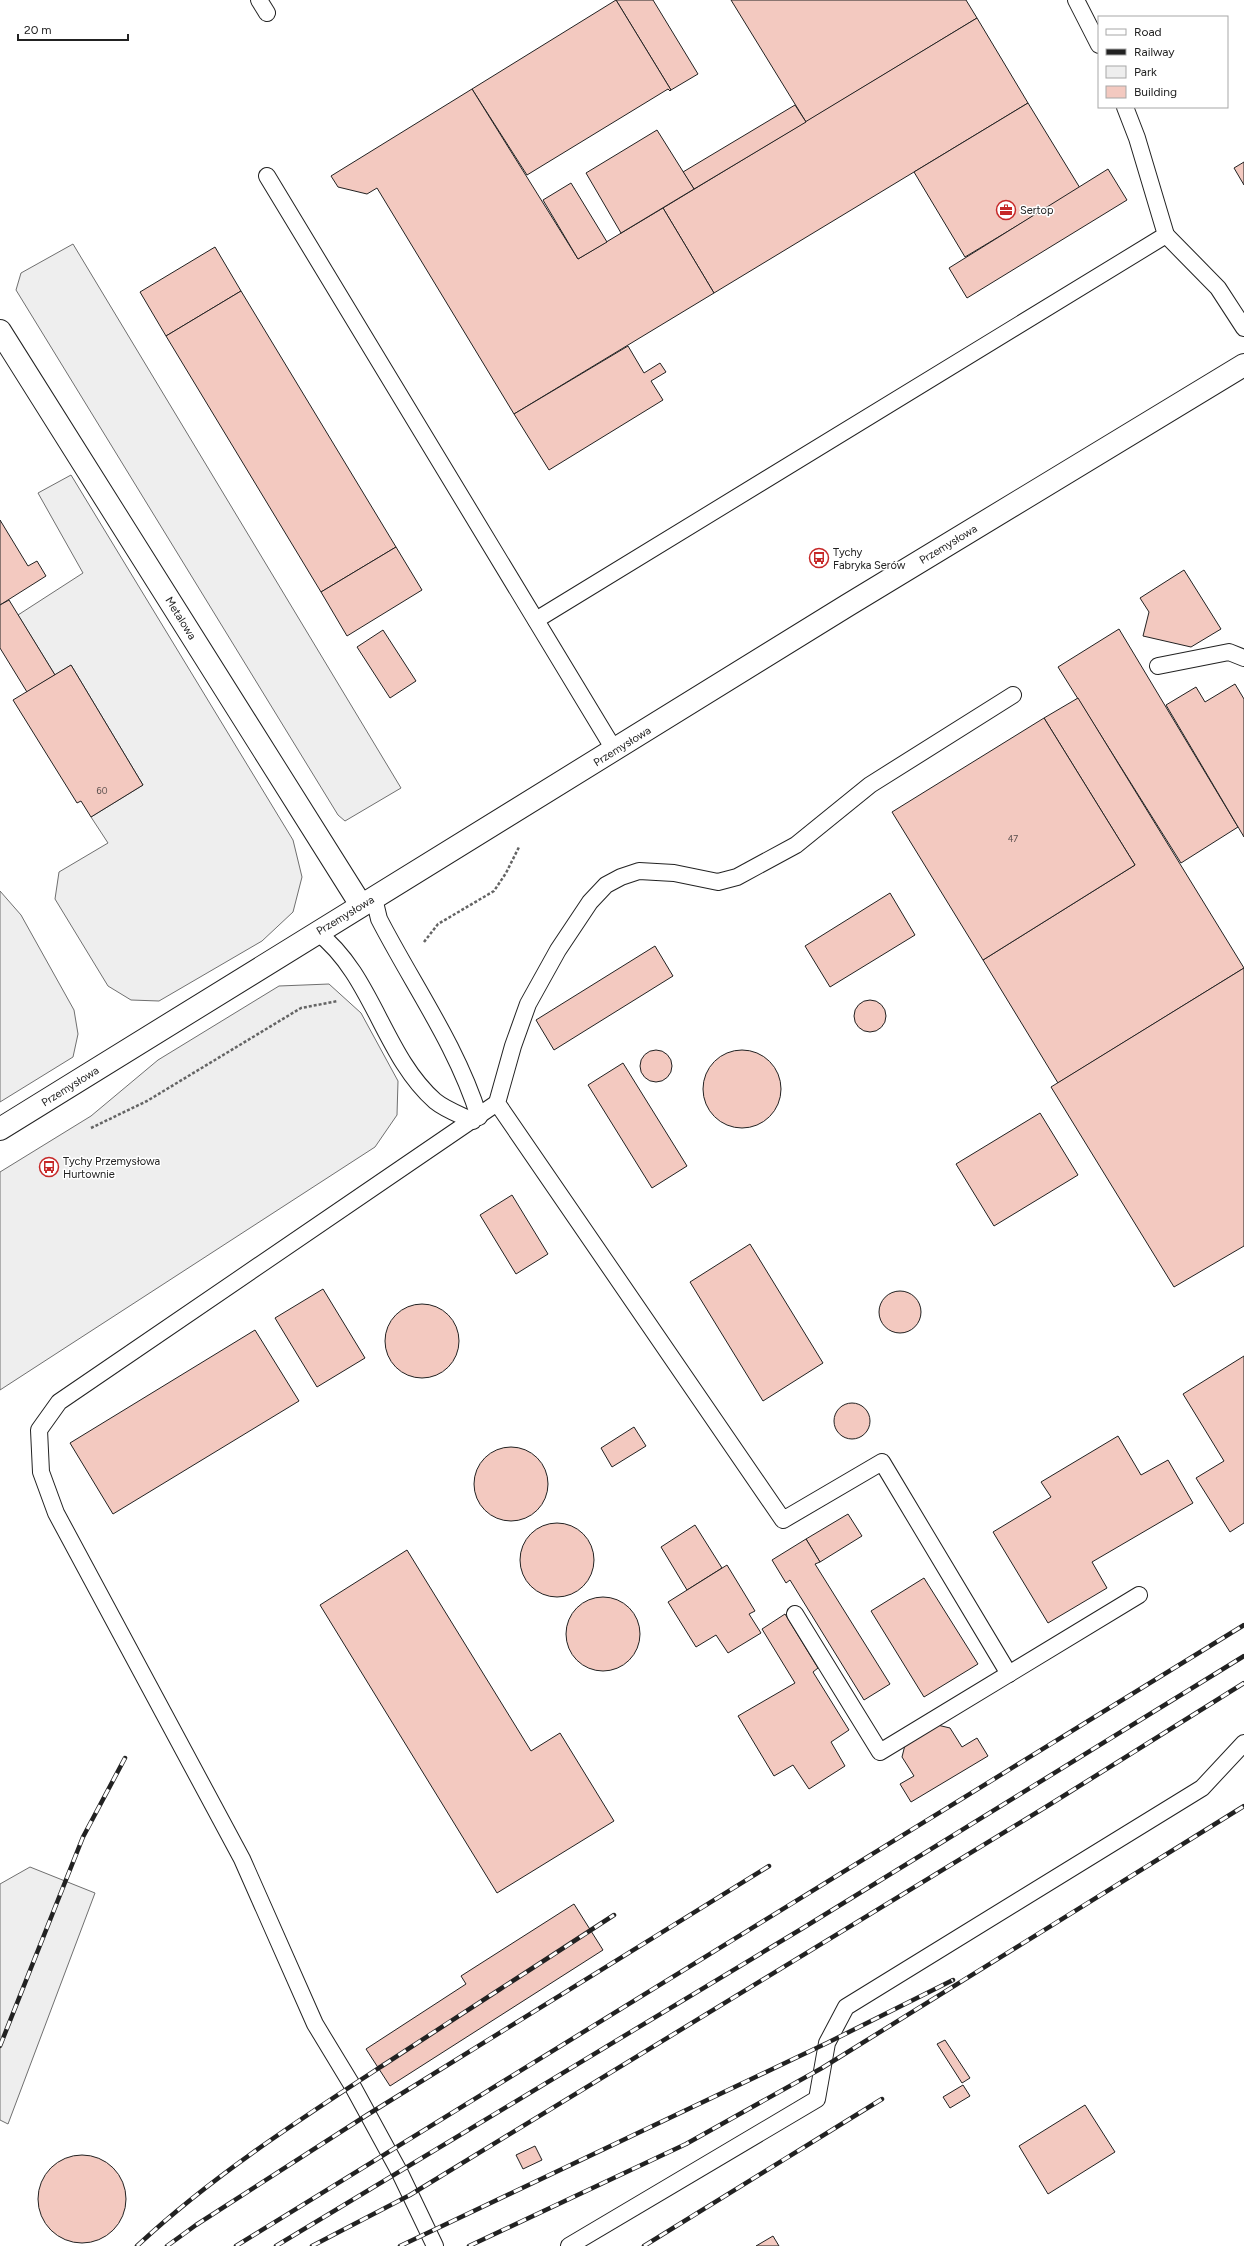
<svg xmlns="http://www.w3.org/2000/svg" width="1244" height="2246" font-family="Figtree,sans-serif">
	<rect width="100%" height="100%" fill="#fff"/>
	<!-- green -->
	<g fill="#eee" stroke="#6f6f6f">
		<polygon points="73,244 401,788 345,821 338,815 16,290 21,273"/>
		<polygon points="71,475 293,840 302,877 293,912 262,941 159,1001 131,1000 108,986 55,899 59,872 108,843 91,817 143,785 71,665 55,675 18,615 83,573 38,493"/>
		<polygon points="0,891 21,915 74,1010 78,1034 73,1057 0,1102"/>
		<polygon points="329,984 361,1013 398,1081 397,1115 375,1147 0,1390 0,1172 91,1116 158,1060 279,986"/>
		<polygon points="30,1867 95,1893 8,2124 0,2120 0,1884"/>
	</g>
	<!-- building -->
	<g fill="#f3c9c0" stroke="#222">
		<polygon points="616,0 653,0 698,74 671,90"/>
		<polygon points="616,0 671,90 670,91 668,89 527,175 472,89"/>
		<polygon points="731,0 966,0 977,18 806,122"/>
		<polygon points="977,18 1028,103 714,293 663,208"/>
		<polygon points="472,89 578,259 663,208 714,293 514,414 377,188 367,194 338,187 331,176"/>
		<polygon points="1028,103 1080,188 965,257 914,172"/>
		<polygon points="795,105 806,122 694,189 683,172"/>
		<polygon points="657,130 694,189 621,233 586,173"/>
		<polygon points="1244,162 1244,185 1234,168"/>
		<polygon points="1108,169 1127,200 967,298 949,268"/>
		<polygon points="571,183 607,242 578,259 543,200"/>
		<polygon points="215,247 241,291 166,336 140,292"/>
		<polygon points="241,291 396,547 321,592 166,336"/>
		<polygon points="628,346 644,373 660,363 666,372 651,381 663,400 549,470 514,414"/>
		<polygon points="0,520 28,566 37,561 46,576 0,605"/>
		<polygon points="396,547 422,590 347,636 321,592"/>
		<polygon points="1184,570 1221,629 1191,647 1143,636 1149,612 1140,598"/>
		<polygon points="9,600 55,675 27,692 0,648 0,605"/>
		<polygon points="1119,629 1238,827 1181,863 1058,667"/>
		<polygon points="383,630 416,681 390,698 357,647"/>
		<polygon points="71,665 143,785 91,817 81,801 77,803 13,700"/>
		<polygon points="1235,684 1244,699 1244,837 1166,705 1196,687 1205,702"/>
		<polygon points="1078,698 1244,968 1058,1083 983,960 1135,865 1044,718"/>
		<polygon points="1044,718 1135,865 983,960 892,812"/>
		<polygon points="890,893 915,935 830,987 805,946"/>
		<polygon points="655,946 673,976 554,1050 536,1020"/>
		<polygon points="1244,968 1244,1246 1174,1287 1051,1087"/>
		<circle cx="870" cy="1016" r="16"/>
		<circle cx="742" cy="1089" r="39"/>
		<circle cx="656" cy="1066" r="16"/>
		<polygon points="623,1063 687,1166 652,1188 588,1085"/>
		<polygon points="1040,1113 1078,1175 994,1226 956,1164"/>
		<polygon points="512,1195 548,1254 516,1274 480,1215"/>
		<polygon points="750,1244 823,1363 763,1401 690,1282"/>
		<polygon points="323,1289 365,1358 317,1387 275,1318"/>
		<circle cx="900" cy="1312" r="21"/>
		<circle cx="422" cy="1341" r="37"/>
		<polygon points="255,1330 299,1401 113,1514 70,1443"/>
		<polygon points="1244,1356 1244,1523 1230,1532 1196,1478 1224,1461 1183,1394"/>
		<circle cx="852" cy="1421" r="18"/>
		<polygon points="634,1427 646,1446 612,1467 601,1448"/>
		<polygon points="1118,1436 1141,1475 1168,1460 1193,1503 1092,1562 1107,1588 1048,1623 993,1532 1051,1497 1041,1482"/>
		<circle cx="511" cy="1484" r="37"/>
		<polygon points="848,1514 862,1536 820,1562 806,1539"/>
		<circle cx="557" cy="1560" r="37"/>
		<polygon points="695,1525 722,1568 687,1590 661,1547"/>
		<polygon points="806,1539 820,1562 815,1564 890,1684 864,1700 790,1580 786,1583 772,1560"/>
		<polygon points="407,1550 531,1751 560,1733 614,1821 497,1893 320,1605"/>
		<polygon points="727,1565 755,1611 749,1614 761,1633 728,1653 716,1635 696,1647 668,1602"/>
		<polygon points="924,1578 978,1664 924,1697 871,1611"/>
		<circle cx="603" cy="1634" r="37"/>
		<polygon points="785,1614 818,1668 813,1672 849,1730 831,1742 845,1766 809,1789 793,1765 774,1776 738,1716 795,1683 762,1629"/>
		<polygon points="929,1723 950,1728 962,1747 977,1738 988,1756 911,1802 900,1784 914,1776 902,1757 907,1737"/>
		<polygon points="574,1904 603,1950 390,2086 366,2049 466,1984 461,1976"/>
		<polygon points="945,2040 970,2078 962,2083 937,2044"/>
		<polygon points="963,2085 970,2096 950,2108 943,2097"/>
		<polygon points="1085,2105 1115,2152 1048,2194 1019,2146"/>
		<polygon points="535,2146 542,2160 523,2169 516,2155"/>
		<circle cx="82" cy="2199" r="44"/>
		<polygon points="773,2236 779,2246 756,2246"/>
	</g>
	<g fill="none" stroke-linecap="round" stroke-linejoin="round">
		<!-- service casing -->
		<g stroke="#222" stroke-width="18">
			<g id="service">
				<polyline points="259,0 267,13"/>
				<polyline points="1076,0 1099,45"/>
				<polyline points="267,176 615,751"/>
				<polyline points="1166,235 1218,288 1244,328"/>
				<polyline points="536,620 1166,235 1137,138 1125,107"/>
				<polyline points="1158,666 1229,652 1244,658"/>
				<path d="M 374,898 L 379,919 C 413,985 457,1046 479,1117"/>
				<path d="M 317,932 C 373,975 383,1055 435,1101 C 446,1110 461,1115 473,1121"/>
				<polyline points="795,1614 880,1752 1139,1595"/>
				<polyline points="1009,1674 882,1462 783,1520 497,1103 513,1046 528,1004 558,950 590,902 606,885 621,877 639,871 674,873 718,882 737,877 796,845 870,785 1013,695"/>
				<polyline points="435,2246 400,2173 352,2085 315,2024 242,1859 56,1513 41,1472 39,1430 59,1402 497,1103"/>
				<polyline points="569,2246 817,2099 827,2043 846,2007 1202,1788 1244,1743"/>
			</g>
		</g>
		<!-- minor casing -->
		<g stroke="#222" stroke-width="24">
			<polyline id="minor" points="0,331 361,905"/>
		</g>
		<!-- tertiary casing -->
		<g stroke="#222" stroke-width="24">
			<polyline id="tertiary" points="0,1129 848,605 1244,365"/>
		</g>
		<!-- path -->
		<g stroke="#646464" stroke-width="2.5" stroke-dasharray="3 2" stroke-linecap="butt">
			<polyline points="424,942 438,924 494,891 506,873 519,847"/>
			<polyline points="91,1128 147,1101 301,1008 338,1001"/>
		</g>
		<!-- service -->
		<use href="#service" stroke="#fff" stroke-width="16"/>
		<!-- minor -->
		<use href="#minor" stroke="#fff" stroke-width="22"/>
		<!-- tertiary -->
		<use href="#tertiary" stroke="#fff" stroke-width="22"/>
		<!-- rail casing -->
		<g stroke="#222" stroke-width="4.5">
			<g id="rail">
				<polyline points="0,2046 83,1837 125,1758"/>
				<path d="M 137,2246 C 212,2176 299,2120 385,2064 C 461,2014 538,1965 614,1915"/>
				<polyline points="167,2246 196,2225 367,2115 769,1866"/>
				<polyline points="236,2246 1244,1625"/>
				<polyline points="276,2246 803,1928 1244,1656"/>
				<polyline points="312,2246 410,2195 1049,1805 1244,1683"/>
				<polyline points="400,2246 827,2043 953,1980"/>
				<polyline points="469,2246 686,2144 822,2068 1244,1806"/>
				<polyline points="644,2246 882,2099"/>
			</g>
		</g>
		<!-- rail -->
		<use href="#rail" stroke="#fff" stroke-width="3" stroke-dasharray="9" stroke-linecap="butt"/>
	</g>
	<!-- icons -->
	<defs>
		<g id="office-ring" transform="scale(1)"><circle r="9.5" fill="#fff" stroke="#c62828" stroke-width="1.5"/><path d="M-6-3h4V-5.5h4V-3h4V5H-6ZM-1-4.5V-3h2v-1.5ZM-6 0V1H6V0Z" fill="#c62828"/></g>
		<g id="bus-ring" transform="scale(1)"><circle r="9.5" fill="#fff" stroke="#c62828" stroke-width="1.5"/><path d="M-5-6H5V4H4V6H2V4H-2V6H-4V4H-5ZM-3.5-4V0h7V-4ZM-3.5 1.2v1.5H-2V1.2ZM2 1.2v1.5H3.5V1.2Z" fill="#c62828"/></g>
	</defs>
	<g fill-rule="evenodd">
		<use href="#office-ring" x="1006" y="210"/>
		<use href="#bus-ring" x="819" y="558"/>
		<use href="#bus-ring" x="49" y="1167"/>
	</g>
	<g text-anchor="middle" stroke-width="3" stroke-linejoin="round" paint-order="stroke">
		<!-- number labels -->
		<g font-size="9" fill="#564c4a">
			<text x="102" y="794">60</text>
			<text x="1013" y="842">47</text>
		</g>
		<!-- poi labels -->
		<g font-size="11" fill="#222" stroke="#fff" text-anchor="start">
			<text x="1020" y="214">Sertop</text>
			<text x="833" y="556">Tychy<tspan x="833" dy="13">Fabryka Serów</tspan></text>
			<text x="63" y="1165">Tychy Przemysłowa<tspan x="63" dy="13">Hurtownie</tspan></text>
		</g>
		<!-- street labels -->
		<g font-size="11" fill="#222" stroke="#fff">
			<text transform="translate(948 544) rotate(-31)" y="4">Przemysłowa</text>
			<text transform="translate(181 618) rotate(58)" y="4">Metalowa</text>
			<text transform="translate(622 746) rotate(-32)" y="4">Przemysłowa</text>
			<text transform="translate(345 915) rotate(-31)" y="4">Przemysłowa</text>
			<text transform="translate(70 1086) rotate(-32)" y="4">Przemysłowa</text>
		</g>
	</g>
	<!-- legend -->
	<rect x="1098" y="16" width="130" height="92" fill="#ffffff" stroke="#a7a7a7"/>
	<rect x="1106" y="29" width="20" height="6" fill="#ffffff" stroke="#a7a7a7"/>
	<text x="1134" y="36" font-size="12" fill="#222222">Road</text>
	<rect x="1106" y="49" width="20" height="6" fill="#222222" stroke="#a7a7a7"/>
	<text x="1134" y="56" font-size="12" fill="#222222">Railway</text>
	<rect x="1106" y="66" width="20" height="12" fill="#eeeeee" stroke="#a7a7a7"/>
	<text x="1134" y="76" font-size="12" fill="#222222">Park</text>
	<rect x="1106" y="86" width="20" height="12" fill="#f3c9c0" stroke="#a7a7a7"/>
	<text x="1134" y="96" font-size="12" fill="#222222">Building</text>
	<!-- scale -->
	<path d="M18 34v6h110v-6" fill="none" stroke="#222222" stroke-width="2"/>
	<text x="24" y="34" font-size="12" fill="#222222" stroke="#ffffff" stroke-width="3" paint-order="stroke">20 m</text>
</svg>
